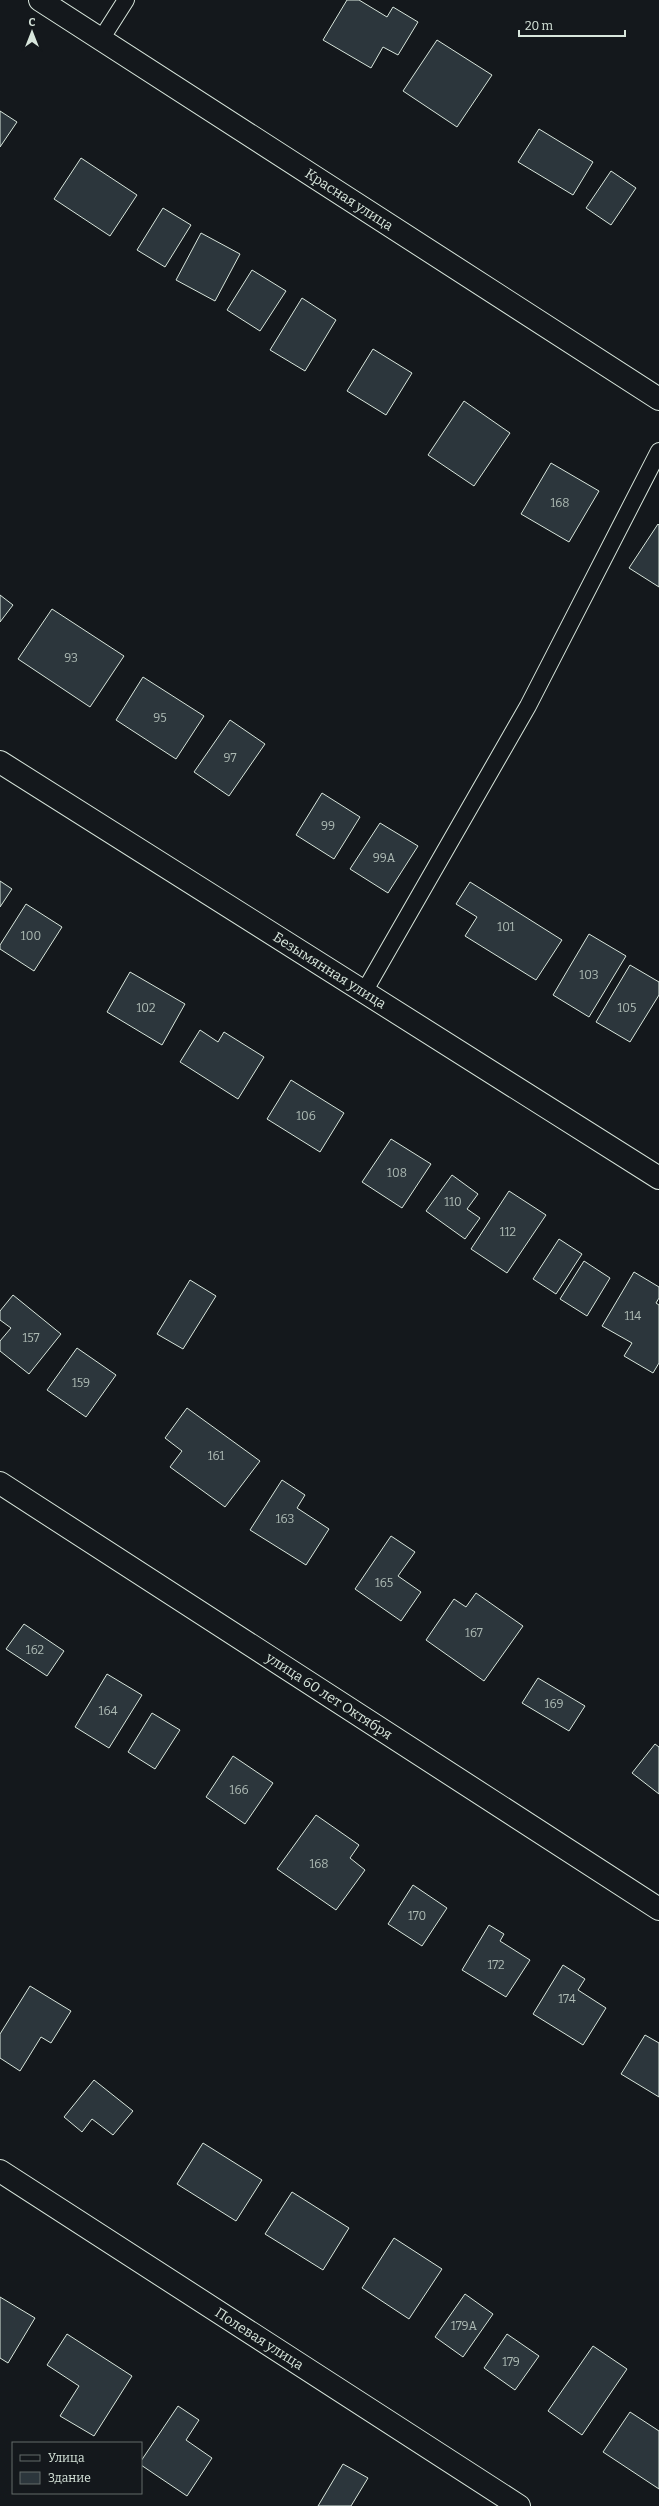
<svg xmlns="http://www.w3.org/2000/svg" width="659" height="2506" font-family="Bitter,serif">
	<rect width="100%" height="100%" fill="#14181c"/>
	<!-- building -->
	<g fill="#2c363c" stroke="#d8e6dc">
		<polygon points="347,0 359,0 387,17 393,7 418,22 398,55 383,47 371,68 323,40"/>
		<polygon points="437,40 492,75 457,127 403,91"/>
		<polygon points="0,111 17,122 0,147"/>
		<polygon points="539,129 593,162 573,195 518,162"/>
		<polygon points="81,158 137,195 110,236 54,199"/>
		<polygon points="611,171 636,188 611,225 586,208"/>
		<polygon points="163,208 191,225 165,267 137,250"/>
		<polygon points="201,233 240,254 215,301 176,280"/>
		<polygon points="252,270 286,291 260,331 227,310"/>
		<polygon points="302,298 336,320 305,371 270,350"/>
		<polygon points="373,349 412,373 386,415 347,391"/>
		<polygon points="464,401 510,433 474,486 428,455"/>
		<polygon points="551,463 599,491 569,542 521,514"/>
		<polygon points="658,524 659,525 659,587 629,568"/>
		<polygon points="0,595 13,605 0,622"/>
		<polygon points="52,609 124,656 90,707 18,659"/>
		<polygon points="143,677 204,716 176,759 116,720"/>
		<polygon points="230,720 265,744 229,796 194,772"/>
		<polygon points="322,793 360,817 334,859 296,835"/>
		<polygon points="380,823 418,846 388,893 350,869"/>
		<polygon points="0,881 12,889 0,907"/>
		<polygon points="470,882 562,940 536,980 465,936 477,917 456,904"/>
		<polygon points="26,904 62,927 34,971 0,949 0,945"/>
		<polygon points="589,934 626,956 589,1017 553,995"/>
		<polygon points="630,965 659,982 659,995 630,1042 596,1022"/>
		<polygon points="130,972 185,1004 162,1045 107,1012"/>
		<polygon points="200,1030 218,1042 224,1032 264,1057 238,1099 180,1062"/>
		<polygon points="291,1080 344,1113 320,1152 267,1119"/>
		<polygon points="391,1139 431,1164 402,1208 362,1182"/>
		<polygon points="452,1175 478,1194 467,1209 480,1218 465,1239 426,1211"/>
		<polygon points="509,1191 546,1215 507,1273 471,1249"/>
		<polygon points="559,1239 582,1254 556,1294 533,1279"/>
		<polygon points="584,1261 610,1278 587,1316 560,1299"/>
		<polygon points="634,1272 659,1287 659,1298 656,1303 659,1305 659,1363 653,1373 624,1356 632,1343 602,1326"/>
		<polygon points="190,1280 216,1296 183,1349 157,1334"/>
		<polygon points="13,1295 61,1334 29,1374 0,1351 0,1341 11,1328 0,1320 0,1311"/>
		<polygon points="77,1348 116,1375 86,1417 47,1390"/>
		<polygon points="187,1408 260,1461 225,1507 170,1467 182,1451 165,1438"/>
		<polygon points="282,1480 305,1495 297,1508 329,1529 306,1565 250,1530"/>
		<polygon points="391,1536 415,1552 398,1576 421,1592 401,1621 355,1589"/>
		<polygon points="476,1593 523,1626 484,1681 426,1640 454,1599 466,1607"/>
		<polygon points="24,1624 64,1651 47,1676 6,1649"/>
		<polygon points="107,1674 142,1695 109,1748 75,1727"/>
		<polygon points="538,1678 585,1706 569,1731 522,1703"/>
		<polygon points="152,1713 180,1730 155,1769 128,1752"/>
		<polygon points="655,1744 659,1747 659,1794 632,1773"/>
		<polygon points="233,1756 273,1783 245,1824 206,1797"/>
		<polygon points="316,1815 359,1845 350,1858 365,1870 336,1910 277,1869"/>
		<polygon points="413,1885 447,1908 422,1946 388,1924"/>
		<polygon points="489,1925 504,1934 500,1941 530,1960 506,1997 462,1970"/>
		<polygon points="563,1965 585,1979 578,1990 606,2008 583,2045 533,2014"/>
		<polygon points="30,1986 71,2011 51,2043 41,2037 20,2071 0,2058 0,2034"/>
		<polygon points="645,2035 659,2043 659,2097 621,2074"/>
		<polygon points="94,2080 133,2111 113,2135 92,2119 82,2132 64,2117"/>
		<polygon points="203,2143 262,2180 236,2221 177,2184"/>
		<polygon points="292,2192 349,2228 323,2270 265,2234"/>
		<polygon points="394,2238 442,2269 409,2319 362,2288"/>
		<polygon points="465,2294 493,2314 463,2357 435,2337"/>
		<polygon points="0,2297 35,2318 8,2363 0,2358"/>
		<polygon points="67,2334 132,2376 94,2436 60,2416 79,2386 47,2365"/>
		<polygon points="507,2334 539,2356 515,2390 484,2368"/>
		<polygon points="593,2346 627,2369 582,2435 548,2411"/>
		<polygon points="178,2406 199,2420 186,2440 212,2458 187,2496 141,2465 141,2461"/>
		<polygon points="630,2412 659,2431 659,2489 603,2452"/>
		<polygon points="343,2464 368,2478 351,2506 318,2506"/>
	</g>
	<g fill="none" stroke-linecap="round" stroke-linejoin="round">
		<!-- lane casing -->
		<g stroke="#d8e6dc" stroke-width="18">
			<g id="lane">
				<polyline points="100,41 126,0"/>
				<polyline points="364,992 528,706 659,451"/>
			</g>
		</g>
		<!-- street casing -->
		<g stroke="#d8e6dc" stroke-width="24">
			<g id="street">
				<path id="s1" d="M 0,762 L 659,1178"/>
				<path id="s2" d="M 0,1483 L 659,1909"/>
				<path id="s3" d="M 0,2171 L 519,2506"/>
			</g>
		</g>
		<!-- secondary casing -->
		<g stroke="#d8e6dc" stroke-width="24">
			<g id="secondary">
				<path id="s4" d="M 40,0 L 659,399"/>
			</g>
		</g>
		<!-- lane -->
		<use href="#lane" stroke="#14181c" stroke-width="16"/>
		<!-- street -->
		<use href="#street" stroke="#14181c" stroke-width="22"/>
		<!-- secondary -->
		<use href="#secondary" stroke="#14181c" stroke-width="22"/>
	</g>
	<g text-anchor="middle" stroke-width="3" stroke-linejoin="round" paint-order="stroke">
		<!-- number labels -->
		<g font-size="12" fill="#adbab4">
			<text x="560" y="507">168</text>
			<text x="71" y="662">93</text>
			<text x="160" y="722">95</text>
			<text x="230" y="762">97</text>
			<text x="328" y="830">99</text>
			<text x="384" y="862">99А</text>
			<text x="506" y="931">101</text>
			<text x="31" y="940">100</text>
			<text x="589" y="979">103</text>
			<text x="146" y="1012">102</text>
			<text x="627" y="1012">105</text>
			<text x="306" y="1120">106</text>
			<text x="397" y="1177">108</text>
			<text x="453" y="1206">110</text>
			<text x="508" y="1236">112</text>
			<text x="633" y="1320">114</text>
			<text x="31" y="1342">157</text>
			<text x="81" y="1387">159</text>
			<text x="216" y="1460">161</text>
			<text x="285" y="1523">163</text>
			<text x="384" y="1587">165</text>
			<text x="474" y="1637">167</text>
			<text x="35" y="1654">162</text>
			<text x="554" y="1708">169</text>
			<text x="108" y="1715">164</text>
			<text x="239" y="1794">166</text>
			<text x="319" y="1868">168</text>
			<text x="417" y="1920">170</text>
			<text x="496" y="1969">172</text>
			<text x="567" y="2003">174</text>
			<text x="464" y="2330">179А</text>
			<text x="511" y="2366">179</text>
		</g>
		<!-- street labels -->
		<g font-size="14" fill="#d8e6dc" stroke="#14181c">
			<text dy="5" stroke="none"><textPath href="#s4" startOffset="368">Красная улица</textPath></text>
			<text dy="5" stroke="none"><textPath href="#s1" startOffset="390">Безымянная улица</textPath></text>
			<text dy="5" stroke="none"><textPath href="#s2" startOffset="392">улица 60 лет Октября</textPath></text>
			<text dy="5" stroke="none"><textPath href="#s3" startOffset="309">Полевая улица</textPath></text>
		</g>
	</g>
	<!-- legend -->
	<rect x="12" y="2442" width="130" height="52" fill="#14181c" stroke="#626a69"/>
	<rect x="20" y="2455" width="20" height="6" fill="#14181c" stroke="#626a69"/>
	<text x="48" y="2462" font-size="12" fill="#d8e6dc">Улица</text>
	<rect x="20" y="2472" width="20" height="12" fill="#2c363c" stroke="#626a69"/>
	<text x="48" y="2482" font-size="12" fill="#d8e6dc">Здание</text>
	<!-- north arrow -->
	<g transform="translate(32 32)" stroke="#14181c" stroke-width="3" paint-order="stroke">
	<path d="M0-3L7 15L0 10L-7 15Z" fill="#d8e6dc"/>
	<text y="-6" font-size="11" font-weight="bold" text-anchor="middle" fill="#d8e6dc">С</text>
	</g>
	<!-- scale -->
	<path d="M519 30v6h106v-6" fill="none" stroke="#d8e6dc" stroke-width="2"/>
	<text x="525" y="30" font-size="12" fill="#d8e6dc" stroke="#14181c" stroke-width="3" paint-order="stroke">20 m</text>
</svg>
